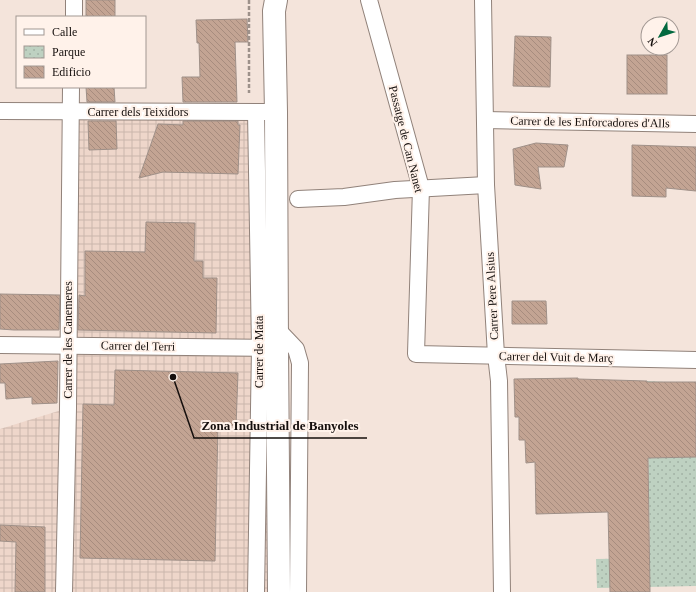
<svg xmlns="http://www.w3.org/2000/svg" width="696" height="592" font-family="Georgia,serif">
	<defs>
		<pattern id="industrial-grid" width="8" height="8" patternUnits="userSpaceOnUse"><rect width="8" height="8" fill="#eed6ca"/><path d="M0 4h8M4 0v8" fill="none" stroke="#cbb6ac"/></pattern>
		<pattern id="park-dots" width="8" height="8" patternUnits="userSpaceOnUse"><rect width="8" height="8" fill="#bed1c1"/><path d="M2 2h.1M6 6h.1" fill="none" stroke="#a2b2a5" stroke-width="1.8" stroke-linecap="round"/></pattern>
		<pattern id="building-back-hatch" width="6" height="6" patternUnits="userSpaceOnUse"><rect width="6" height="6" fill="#c3a493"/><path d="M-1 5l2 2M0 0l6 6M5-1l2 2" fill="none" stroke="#a78c7e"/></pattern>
	</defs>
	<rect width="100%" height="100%" fill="#f4e4db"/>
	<!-- industrial -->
	<polygon fill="url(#industrial-grid)" points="70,112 276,112 279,592 0,592 0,429 68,408"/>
	<!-- park -->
	<polygon fill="url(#park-dots)" points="647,381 664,382 666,457 696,457 696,586 597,588 596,559 650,558"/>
	<!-- building -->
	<g fill="url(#building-back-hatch)" stroke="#9f9088">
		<rect x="86" y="0" width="29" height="17"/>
		<polygon points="247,19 248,42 235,42 237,102 183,102 182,77 200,77 199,43 197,43 196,20"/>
		<polygon points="515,36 551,37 550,87 513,86"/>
		<rect x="627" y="55" width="40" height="39"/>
		<polygon points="86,87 114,87 115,102 87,102"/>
		<polygon points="88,121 116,121 117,149 89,150"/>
		<polygon points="183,121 238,121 238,125 240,125 238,174 163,172 139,178 158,124 183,125"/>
		<polygon points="536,143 568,145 564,167 538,167 541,189 515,185 513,149"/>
		<polygon points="632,145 696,147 696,191 666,188 666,197 632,196"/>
		<polygon points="146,222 195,223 194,261 203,261 203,278 217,278 216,333 78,330 79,295 85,296 85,251 145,252"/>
		<polygon points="0,294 60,295 59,330 14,330 0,329"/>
		<polygon points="512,301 546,301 547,324 512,324"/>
		<polygon points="58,361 57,403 32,404 32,397 6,399 5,383 0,383 0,364"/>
		<polygon points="115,370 238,373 236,426 218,425 215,561 80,558 83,404 114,405"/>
		<polygon points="578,378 578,379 647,381 647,382 696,382 696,457 648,458 650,592 610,592 608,512 536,514 535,462 526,463 525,440 519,440 519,417 515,417 514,379"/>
		<polygon points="0,525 45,527 45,592 15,592 16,542 0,541"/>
	</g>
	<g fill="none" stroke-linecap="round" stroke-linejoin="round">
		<!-- street casing -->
		<g stroke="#91827a" stroke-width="18">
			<g id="street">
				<polyline points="369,0 421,188 416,354 696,360"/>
				<polyline points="483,0 486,185 496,355 499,381 502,592"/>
				<polyline points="74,17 74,0"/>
				<polyline points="0,111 267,112"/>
				<polyline points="256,112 260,348 256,592"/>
				<polyline points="485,120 696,124"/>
				<polyline points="298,199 344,197 395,190 486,185"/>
				<polyline points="277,329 296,349 300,363 298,592"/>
				<polyline points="0,345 270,348"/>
				<polyline points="64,592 68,408 71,87"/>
			</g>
		</g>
		<!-- secondary casing -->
		<g stroke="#91827a" stroke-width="24">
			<polyline id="secondary" points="276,0 274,11 276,112 277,348 279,592"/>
		</g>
		<!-- path -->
		<polyline stroke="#9d918a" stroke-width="2.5" stroke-dasharray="4 2" stroke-linecap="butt" points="249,0 249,93"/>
		<!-- street -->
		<use href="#street" stroke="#fff" stroke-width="16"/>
		<!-- secondary -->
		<use href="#secondary" stroke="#fff" stroke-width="22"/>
	</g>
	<g text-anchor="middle" stroke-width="4" stroke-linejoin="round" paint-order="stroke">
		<!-- street labels -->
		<g font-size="12" fill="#150f0d" stroke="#fff2ea">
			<text x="138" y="116">Carrer dels Teixidors</text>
			<text transform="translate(590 122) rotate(1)" y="4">Carrer de les Enforcadores d'Alls</text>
			<text transform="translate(406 139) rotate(76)" y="4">Passatge de Can Nanet</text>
			<text transform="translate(492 296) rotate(-93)" y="4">Carrer Pere Alsius</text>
			<text transform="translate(68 340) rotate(-90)" y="4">Carrer de les Canemeres</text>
			<text transform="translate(138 346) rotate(1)" y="4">Carrer del Terri</text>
			<text transform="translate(259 352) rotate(-90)" y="4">Carrer de Mata</text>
			<text transform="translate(556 357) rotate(1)" y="4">Carrer del Vuit de Març</text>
		</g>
	</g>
	<!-- callouts -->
	<path fill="none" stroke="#150f0d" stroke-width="1.5" d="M173 377L194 438H367"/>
	<circle fill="#150f0d" stroke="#fff2ea" stroke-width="1.5" cx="173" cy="377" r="4"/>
	<g font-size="13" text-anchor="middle" font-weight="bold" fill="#150f0d" stroke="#fff2ea" stroke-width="4" stroke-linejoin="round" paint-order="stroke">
		<text x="280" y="430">Zona Industrial de Banyoles</text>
	</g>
	<!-- legend -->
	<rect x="16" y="16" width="130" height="72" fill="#fff2ea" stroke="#a19792"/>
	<rect x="24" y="29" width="20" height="6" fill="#ffffff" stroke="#a19792"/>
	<text x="52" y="36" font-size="12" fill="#150f0d">Calle</text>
	<rect x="24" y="46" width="20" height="12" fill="url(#park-dots)" stroke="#a19792"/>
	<text x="52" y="56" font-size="12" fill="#150f0d">Parque</text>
	<rect x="24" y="66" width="20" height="12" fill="url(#building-back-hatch)" stroke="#a19792"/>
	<text x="52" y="76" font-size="12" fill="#150f0d">Edificio</text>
	<!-- north arrow -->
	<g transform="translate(660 36) rotate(231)"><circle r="19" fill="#fff2ea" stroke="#a19792"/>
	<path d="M0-3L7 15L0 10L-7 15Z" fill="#03693f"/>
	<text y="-6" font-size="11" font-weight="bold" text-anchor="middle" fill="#150f0d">N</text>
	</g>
</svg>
